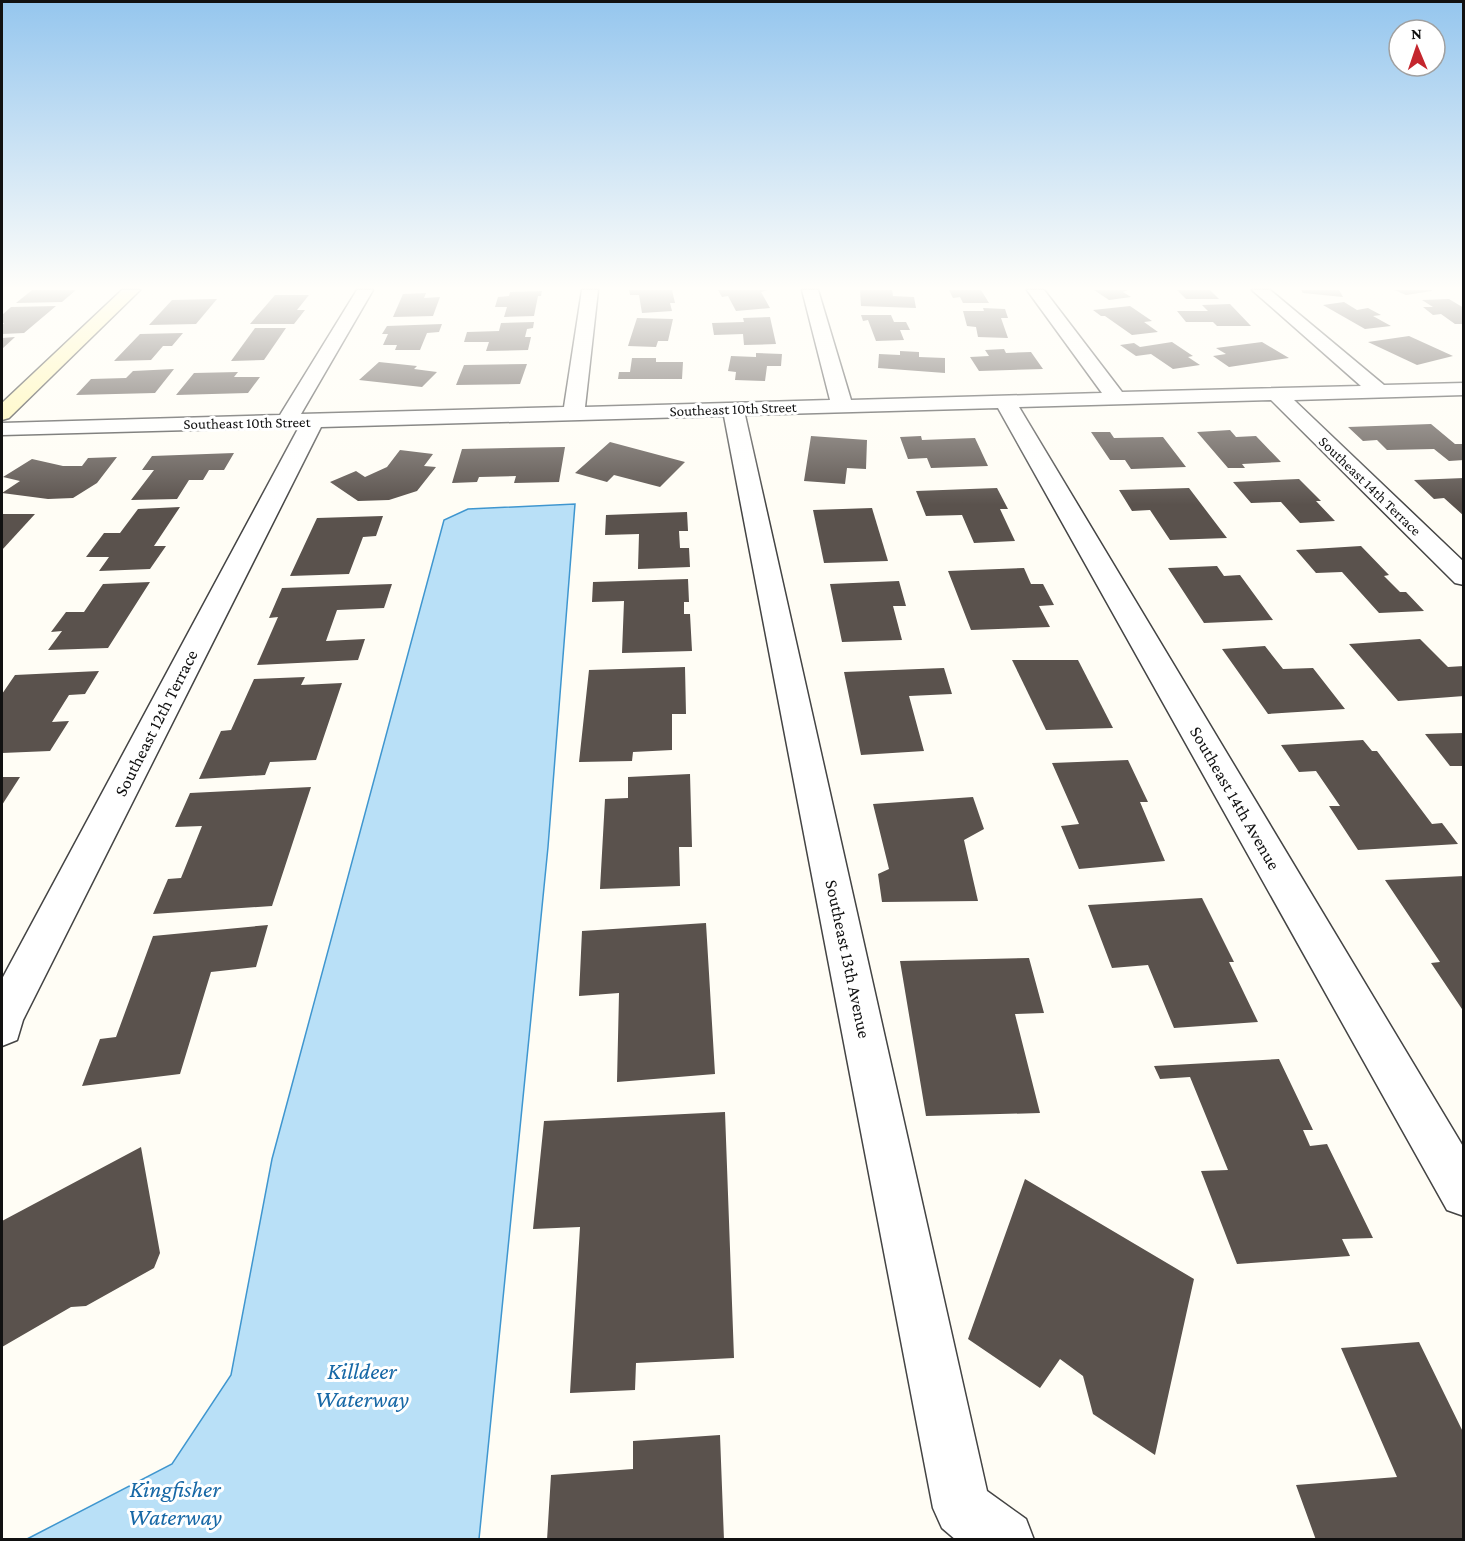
<svg xmlns="http://www.w3.org/2000/svg" width="1465" height="1541" font-family="'Crimson Pro',serif">
	<rect width="100%" height="100%" fill="#fffdf5"/>
	<!-- water -->
	<polygon fill="#b9e0f7" stroke="#3f96cf" stroke-width="1.5" points="575,504 548,847 479,1539 27,1539 172,1464 231,1375 272,1159 444,520 468,509"/>
	<!-- building -->
	<g fill="#5a524d">
		<polygon points="32,290 76,290 62,302 16,303"/>
		<polygon points="629,290 672,290 675,303 670,303 672,311 642,313 639,295 630,295"/>
		<polygon points="718,290 768,290 761,292 770,308 736,311 728,296 722,297"/>
		<polygon points="860,290 892,290 893,296 914,297 916,308 861,306"/>
		<polygon points="949,290 981,290 989,303 963,303 960,297 953,298"/>
		<polygon points="1094,290 1128,290 1123,292 1131,297 1109,300"/>
		<polygon points="1177,290 1210,290 1219,299 1186,299"/>
		<polygon points="1301,290 1339,290 1343,297 1303,293"/>
		<polygon points="1394,290 1432,290 1432,291 1406,295"/>
		<polygon points="542,291 541,296 538,296 534,316 504,317 507,307 495,307 498,297 509,296 510,292"/>
		<polygon points="426,293 424,298 440,297 433,316 393,317 403,294"/>
		<polygon points="275,295 309,295 297,310 305,310 294,324 250,324"/>
		<polygon points="217,299 196,324 149,325 172,300"/>
		<polygon points="1449,299 1464,308 1464,324 1455,324 1441,314 1433,315 1423,307 1433,307 1422,300"/>
		<polygon points="1344,302 1357,310 1368,308 1381,315 1373,316 1391,326 1365,329 1323,305"/>
		<polygon points="1230,304 1251,326 1217,326 1213,322 1186,322 1177,311 1208,311 1202,305"/>
		<polygon points="56,306 24,333 2,334 2,326 4,323 2,323 2,315 11,307"/>
		<polygon points="1130,306 1152,321 1144,322 1158,332 1132,335 1105,316 1101,316 1093,310"/>
		<polygon points="983,308 1005,309 1008,318 1001,318 1008,338 978,337 976,327 967,326 963,311 984,311"/>
		<polygon points="861,315 891,315 894,322 906,322 910,330 900,330 904,340 876,341 868,320 863,321"/>
		<polygon points="770,317 776,344 744,345 743,334 714,335 712,323 744,322 743,318"/>
		<polygon points="637,318 673,319 668,341 658,341 656,347 628,346"/>
		<polygon points="534,322 533,328 527,329 525,337 531,337 528,350 486,351 489,342 464,342 467,332 499,331 501,323"/>
		<polygon points="442,324 439,332 427,333 420,350 395,350 397,345 383,345 388,334 382,334 387,326"/>
		<polygon points="255,328 286,328 264,360 231,361"/>
		<polygon points="183,333 172,346 163,346 151,360 114,361 140,334"/>
		<polygon points="1409,336 1453,356 1417,365 1368,342"/>
		<polygon points="15,337 2,349 2,338"/>
		<polygon points="1172,342 1193,356 1188,357 1200,365 1173,369 1151,354 1136,356 1120,345 1134,343 1140,347"/>
		<polygon points="1262,342 1289,358 1229,367 1213,356 1226,354 1216,348"/>
		<polygon points="1004,349 1006,353 1031,352 1043,369 979,371 970,357 989,356 985,350"/>
		<polygon points="900,351 919,352 919,357 945,358 945,373 878,368 879,354 900,355"/>
		<polygon points="756,353 782,354 781,366 767,366 765,381 735,380 736,372 728,371 731,356 756,357"/>
		<polygon points="632,358 656,358 656,362 683,362 682,379 618,379 619,372 630,372"/>
		<polygon points="379,362 417,366 414,369 437,372 422,387 359,380"/>
		<polygon points="527,364 520,384 456,385 464,365"/>
		<polygon points="174,369 155,393 76,395 91,379 126,378 133,371"/>
		<polygon points="238,372 234,377 260,377 248,393 176,395 194,373"/>
		<polygon points="1431,424 1455,444 1464,444 1464,460 1449,461 1434,449 1387,450 1377,440 1363,441 1348,427"/>
		<polygon points="1230,430 1236,437 1256,436 1281,462 1242,464 1245,468 1228,468 1197,432"/>
		<polygon points="1091,432 1110,432 1114,438 1163,437 1186,467 1131,469 1125,460 1110,460"/>
		<polygon points="811,436 867,440 866,469 847,468 845,484 804,481"/>
		<polygon points="921,436 922,440 975,438 988,466 931,468 927,458 908,459 900,437"/>
		<polygon points="610,442 685,462 660,487 614,475 607,482 575,473"/>
		<polygon points="565,447 559,482 514,483 516,476 479,477 477,482 452,483 462,449"/>
		<polygon points="400,450 433,454 424,466 436,467 417,491 389,500 358,501 330,482 356,471 365,477 387,467"/>
		<polygon points="234,453 224,470 209,470 203,480 189,480 177,499 131,500 154,470 142,470 152,456"/>
		<polygon points="117,457 97,483 73,498 48,499 2,493 20,481 3,477 32,459 63,466 82,466 88,458"/>
		<polygon points="1464,478 1464,516 1444,498 1434,499 1414,480"/>
		<polygon points="1299,479 1321,501 1316,501 1335,521 1300,523 1281,502 1251,503 1233,482"/>
		<polygon points="997,488 1008,509 1000,509 1015,541 974,543 962,515 926,516 916,491"/>
		<polygon points="1189,488 1227,538 1170,540 1150,510 1132,511 1119,490"/>
		<polygon points="180,507 154,546 166,546 150,569 99,571 109,557 86,557 104,533 120,533 138,509"/>
		<polygon points="872,508 888,561 824,563 813,510"/>
		<polygon points="687,512 688,531 679,531 680,548 689,548 690,567 638,569 639,534 605,535 606,515"/>
		<polygon points="2,514 35,514 2,550"/>
		<polygon points="383,516 376,536 363,537 349,574 290,576 317,518"/>
		<polygon points="1361,546 1389,575 1384,576 1400,592 1406,592 1424,611 1379,613 1342,572 1316,573 1296,550"/>
		<polygon points="1217,566 1224,576 1240,575 1273,620 1204,623 1168,568"/>
		<polygon points="1024,568 1031,584 1043,584 1054,605 1039,606 1050,627 971,630 948,571"/>
		<polygon points="688,579 689,602 684,602 684,614 690,614 692,651 622,653 624,601 592,602 593,582"/>
		<polygon points="899,581 906,606 893,606 902,640 842,642 830,584"/>
		<polygon points="150,582 108,648 48,650 62,631 51,632 66,612 84,612 103,584"/>
		<polygon points="392,584 384,608 337,610 326,641 365,639 358,660 257,665 278,617 269,618 282,588"/>
		<polygon points="1420,639 1448,667 1464,666 1464,696 1398,701 1349,644"/>
		<polygon points="1265,646 1283,669 1313,668 1345,709 1268,714 1222,649"/>
		<polygon points="1012,660 1078,660 1113,728 1046,730"/>
		<polygon points="685,667 686,714 672,714 672,750 633,752 632,761 579,762 589,670"/>
		<polygon points="944,668 952,694 909,696 924,751 861,755 844,672"/>
		<polygon points="99,671 85,694 69,695 52,722 69,721 50,751 2,753 2,694 15,675"/>
		<polygon points="305,677 301,685 342,683 316,760 270,762 265,775 199,779 221,731 231,730 254,679"/>
		<polygon points="1464,733 1464,766 1450,766 1425,734"/>
		<polygon points="1363,740 1372,751 1377,751 1432,824 1442,823 1458,844 1358,850 1329,806 1340,806 1316,771 1299,772 1281,745"/>
		<polygon points="1128,760 1148,802 1140,802 1165,861 1079,869 1061,826 1079,824 1052,763"/>
		<polygon points="690,774 692,847 679,847 680,886 600,889 605,799 628,798 628,777"/>
		<polygon points="2,777 20,777 2,805"/>
		<polygon points="311,787 272,906 153,914 168,879 181,878 202,826 175,827 190,793"/>
		<polygon points="973,797 984,829 964,840 978,901 882,902 878,874 889,869 873,804"/>
		<polygon points="1464,876 1464,1012 1431,963 1440,962 1385,880"/>
		<polygon points="1202,898 1234,962 1229,962 1258,1022 1174,1028 1148,965 1112,968 1088,905"/>
		<polygon points="706,923 715,1074 617,1082 619,993 579,996 582,931"/>
		<polygon points="268,925 256,967 211,972 180,1074 82,1086 100,1039 116,1037 153,936"/>
		<polygon points="1029,958 1044,1013 1015,1014 1040,1113 926,1116 900,961"/>
		<polygon points="1279,1059 1313,1130 1303,1130 1310,1146 1327,1144 1373,1238 1342,1239 1350,1256 1237,1264 1201,1171 1228,1170 1190,1077 1160,1079 1154,1066"/>
		<polygon points="725,1112 734,1358 636,1363 635,1390 570,1393 580,1227 533,1229 544,1121"/>
		<polygon points="141,1147 160,1253 154,1268 86,1306 71,1307 2,1347 2,1221"/>
		<polygon points="1025,1179 1194,1279 1155,1455 1093,1414 1083,1376 1060,1359 1040,1388 968,1339"/>
		<polygon points="1419,1342 1464,1434 1464,1540 1316,1540 1296,1485 1397,1477 1341,1348"/>
		<polygon points="720,1435 724,1540 547,1540 551,1475 633,1469 633,1441"/>
	</g>
	<g fill="none" stroke-linecap="round" stroke-linejoin="round">
		<!-- street casing -->
		<g stroke="#444" stroke-width="3">
			<polygon id="street" points="357,290 373,290 301,414 564,407 582,290 598,290 585,407 830,400 802,290 818,290 851,400 1102,393 1027,290 1044,290 1122,392 1361,386 1252,290 1270,290 1384,385 1464,383 1464,395 1294,400 1464,562 1464,585 1455,583 1271,400 1019,407 1464,1148 1464,1216 1447,1210 998,408 745,415 987,1491 1026,1519 1034,1540 956,1540 942,1528 933,1508 724,416 321,427 23,1020 17,1040 2,1046 2,979 299,427 2,435 2,423 280,415"/>
		</g>
		<!-- secondary casing -->
		<g stroke="#333" stroke-width="3">
			<polygon id="secondary" points="122,290 140,290 9,418 2,420 2,403"/>
		</g>
		<!-- street -->
		<use href="#street" fill="#fff" fill-rule="evenodd"/>
		<!-- secondary -->
		<use href="#secondary" fill="#fff6b0" fill-rule="evenodd"/>
	</g>
	<!-- sky -->
	<linearGradient id="sky" x2="0" y2="1"><stop stop-color="#95c6ee"/><stop offset="0.57" stop-color="#fffefa"/><stop offset="1" stop-color="#fffefa" stop-opacity="0"/></linearGradient>
	<rect width="1465" height="505" fill="url(#sky)"/>
	<g text-anchor="middle" stroke-width="6" stroke-linejoin="round" paint-order="stroke">
		<!-- far-street labels -->
		<g font-size="15" fill="#111" stroke="#fff">
			<text transform="translate(733 409) rotate(-2)" y="5">Southeast 10th Street</text>
			<text transform="translate(247 423) rotate(-1)" y="5">Southeast 10th Street</text>
			<text transform="translate(1370 486) rotate(44)" y="5">Southeast 14th Terrace</text>
		</g>
		<!-- street labels -->
		<g font-size="18" fill="#111" stroke="#fff">
			<text transform="translate(156 723) rotate(-63)" y="6">Southeast 12th Terrace</text>
			<text transform="translate(1235 798) rotate(60)" y="6">Southeast 14th Avenue</text>
			<text transform="translate(848 959) rotate(78)" y="6">Southeast 13th Avenue</text>
		</g>
		<!-- near-water labels -->
		<g font-size="24" font-style="italic" fill="#1768a6" stroke="#fff">
			<text x="362" y="1379">Killdeer<tspan x="362" dy="28">Waterway</tspan></text>
			<text x="175" y="1497">Kingfisher<tspan x="175" dy="28">Waterway</tspan></text>
		</g>
	</g>
	<!-- border -->
	<rect width="1465" height="1541" fill="none" stroke="#111111" stroke-width="6"/>
	<!-- north arrow -->
	<g transform="translate(1417 48) rotate(358)"><circle r="28" fill="#ffffff" stroke="#a0a0a0" stroke-width="1.5"/>
	<path d="M0-4.5L10 22L0 15L-10 22Z" fill="#c4262e"/>
	<text y="-9" font-size="16" font-weight="bold" text-anchor="middle" fill="#111111">N</text>
	</g>
</svg>
